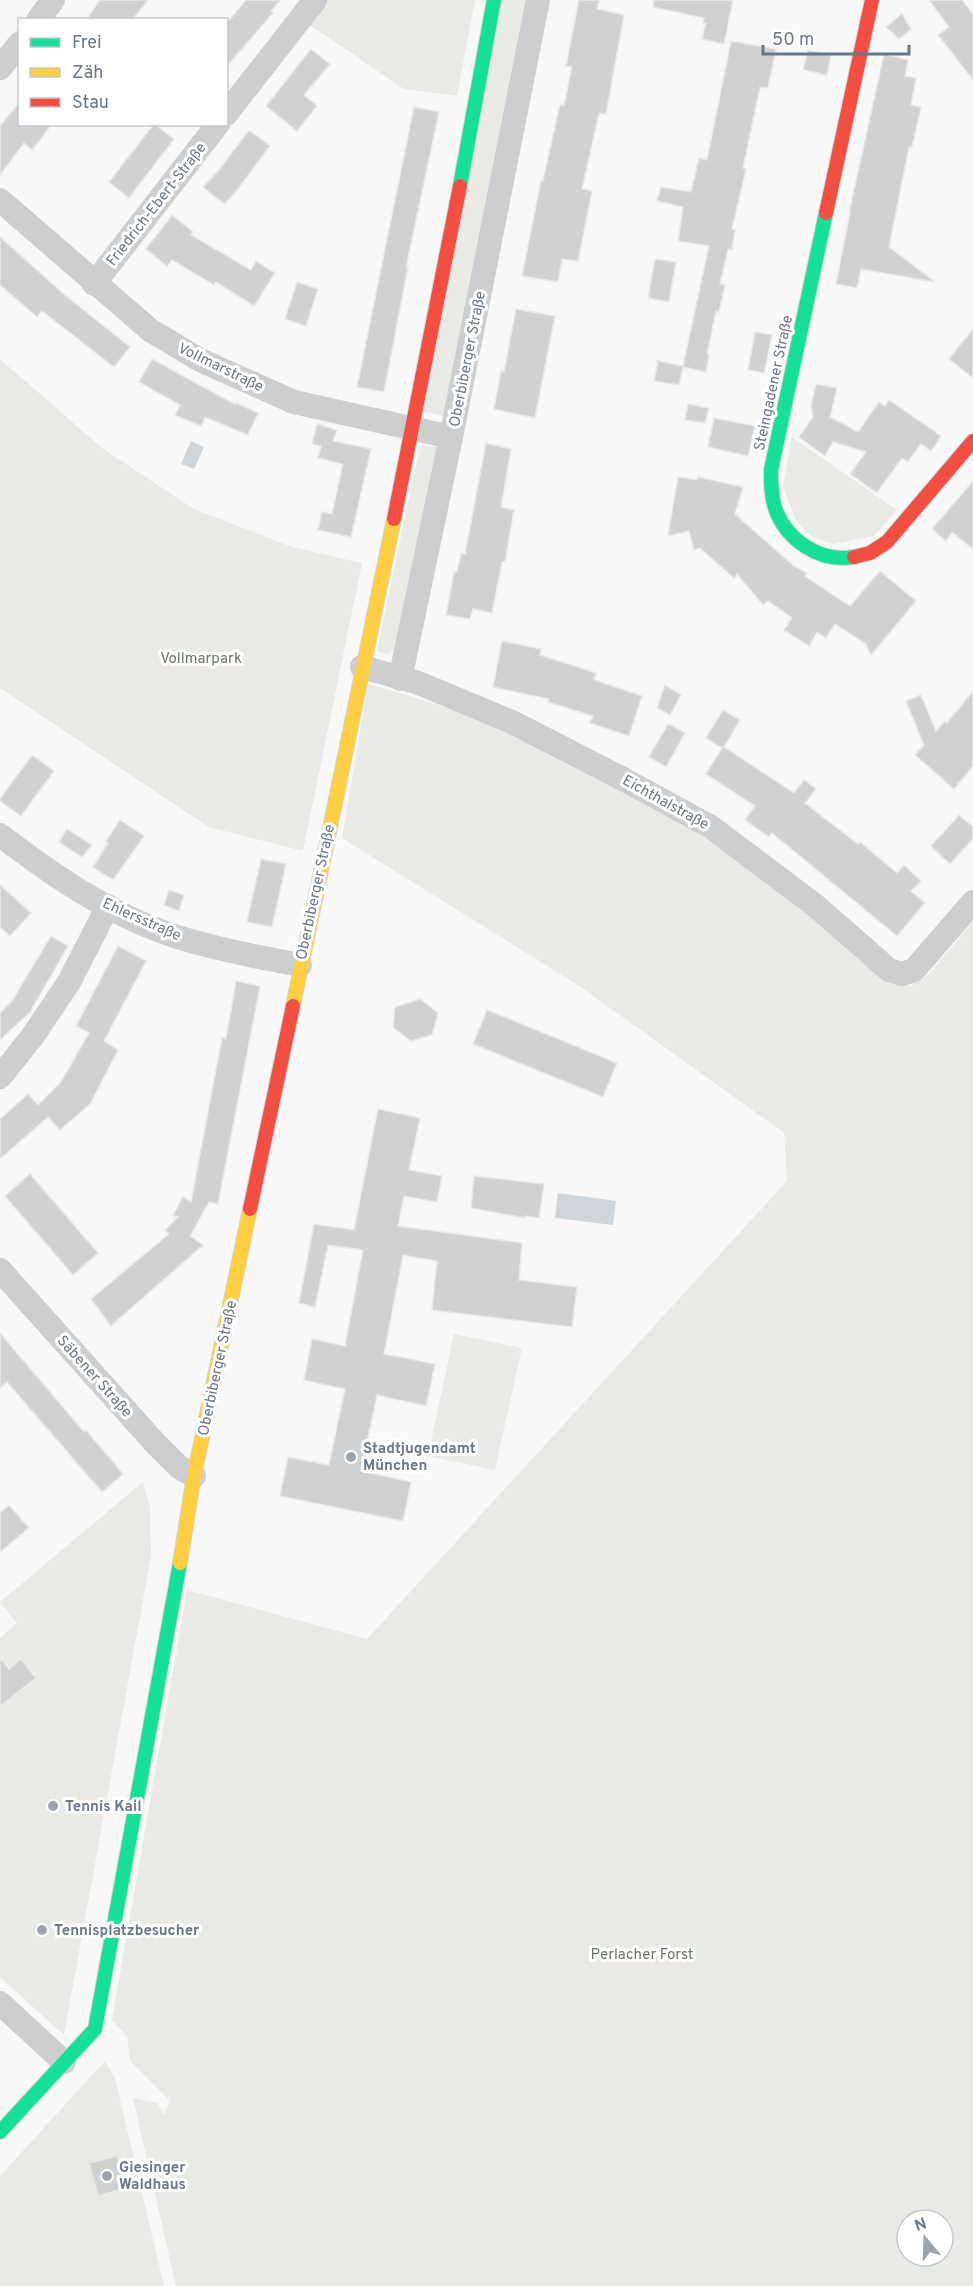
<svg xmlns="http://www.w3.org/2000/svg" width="973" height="2286" font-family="Overpass,sans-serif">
	<rect width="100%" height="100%" fill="#f8f8f8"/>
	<!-- green -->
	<g fill="#e8eae6" fill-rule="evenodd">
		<polygon points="326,0 475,0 457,96 404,89 307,23"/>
		<polygon points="502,0 528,0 445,416 424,412"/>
		<polygon points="0,359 102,448 194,509 292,547 362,563 303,851 209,827 0,688"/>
		<polygon points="792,437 897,510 874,536 833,544 813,537 797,523 783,486"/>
		<polygon points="420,445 439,448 395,649 387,654 377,651"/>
		<path d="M 368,684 C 488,715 600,770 703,837 C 770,881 833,933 895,984 L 911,986 L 929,974 L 973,922 L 973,2286 L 176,2286 L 133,2098 L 157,2103 L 165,2116 L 169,2100 L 130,2061 L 127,2036 L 112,2020 L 187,1590 L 367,1639 L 787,1181 L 784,1133 L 581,987 L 342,838 ZM 907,2220 L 943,2220 L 943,2256 L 907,2256 Z"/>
		<polygon points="454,1334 522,1348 495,1470 428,1456"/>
		<polygon points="143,1482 150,1507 151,1556 64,2035 0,1977 0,1638 17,1623 0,1602"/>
		<polygon points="105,2061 115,2078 164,2286 0,2286 0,2176"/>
	</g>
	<!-- water -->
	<g fill="#cfd5d8">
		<polygon points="191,441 204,447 194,469 181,464"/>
		<polygon points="558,1193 616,1201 613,1225 555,1218"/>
	</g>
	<!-- building -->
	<g fill="#cfd1d2" stroke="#e8e8e8" stroke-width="1.5">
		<polygon points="100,0 148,0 132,20 86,20"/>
		<polygon points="246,0 280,0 271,11 273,13 226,67 226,24"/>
		<polygon points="579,0 599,0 597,9 624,15 606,114 599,113 582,189 592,191 578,261 562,259 558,282 522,276 541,181 543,181 560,104 564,106 572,67 566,66"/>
		<polygon points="654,0 733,0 724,44 702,39 706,23 703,23 704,18 653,7"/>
		<polygon points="929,0 962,0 973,14 973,80 938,35 949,27"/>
		<polygon points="902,14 911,29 899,39 886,27"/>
		<polygon points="731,41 776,49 768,88 760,87 743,168 746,169 732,229 735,230 732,250 728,249 720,284 725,285 719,312 716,311 707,354 709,355 706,372 683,367 679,385 654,381 658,361 683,366 709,246 678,241 683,207 657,201 661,187 691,192 699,158 707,160"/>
		<polygon points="311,49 330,64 304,95 317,106 297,131 266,106"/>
		<polygon points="808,50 831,55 827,75 803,70"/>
		<polygon points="884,54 908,60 905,76 916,78 911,105 921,107 912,147 909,147 889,247 935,282 861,269 857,288 836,284 850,213 849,213"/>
		<polygon points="20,102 20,124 52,124 32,150 24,143 0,175 0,126"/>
		<polygon points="414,107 439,112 406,267 408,267 384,392 357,387"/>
		<polygon points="154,124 174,139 129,198 109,182"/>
		<polygon points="249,130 270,146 238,189 224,204 203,187 218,171"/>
		<polygon points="172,215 193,232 191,235 251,270 256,261 275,273 254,306 216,282 214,285 172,260 167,266 146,249"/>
		<polygon points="0,237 66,296 130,347 114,367 42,311 37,317 0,285"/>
		<polygon points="655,259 676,262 669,302 648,298"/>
		<polygon points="297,282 318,289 306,326 285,319"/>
		<polygon points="516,309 555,316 535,418 494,409 501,371 504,372"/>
		<polygon points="973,329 973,378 949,359"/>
		<polygon points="755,332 772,335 764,373 748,370"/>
		<polygon points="152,359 236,405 236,403 258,413 248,435 205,417 201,426 175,415 180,405 139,382"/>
		<polygon points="816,384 837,388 830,417 858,432 879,402 885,406 889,400 941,436 931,451 921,444 908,462 902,458 877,493 850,474 866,452 833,442 825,456 799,437 813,417 811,406"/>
		<polygon points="688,404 709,408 705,423 685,420"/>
		<polygon points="714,418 755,426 748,456 708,447"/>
		<polygon points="317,424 337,430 333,441 371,449 351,537 318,530 322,512 332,514 343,464 318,458 321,446 312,444"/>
		<polygon points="486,443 511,449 501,507 514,510 505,561 502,562 492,613 473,609 470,619 446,615 454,572 457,572 461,553 465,554"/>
		<polygon points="678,477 697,480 698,477 743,487 735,514 794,566 807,573 805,576 850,606 880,571 916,601 871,655 866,644 835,624 826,638 817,632 809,646 784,630 792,618 768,601 763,605 737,574 734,578 700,548 694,550 689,531 668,536"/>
		<polygon points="973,481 973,549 952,532 946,541 932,529"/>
		<polygon points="502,641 541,649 540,655 596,673 594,680 642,696 629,736 590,723 593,716 548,702 549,699 493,687"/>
		<polygon points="665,685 681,695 670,715 657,708"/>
		<polygon points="973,691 973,766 954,789 915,755 924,745 906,701 921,695 936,731 945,721 947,723"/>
		<polygon points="723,710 740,720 724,747 794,793 804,780 816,789 805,803 858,844 860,842 897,873 904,865 921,881 911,891 925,903 897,936 772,833 769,837 745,820 755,806 706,774 722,748 706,738"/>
		<polygon points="668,724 685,733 666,767 649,757"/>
		<polygon points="32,755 54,771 21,816 0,801 0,799"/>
		<polygon points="959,815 973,827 973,839 950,864 931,846"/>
		<polygon points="120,820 144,836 113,880 93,867 108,843 106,841"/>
		<polygon points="67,829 92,845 82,857 59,842"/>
		<polygon points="261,859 286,864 272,927 247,922"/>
		<polygon points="0,885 31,913 10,936 0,927"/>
		<polygon points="169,890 184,895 179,911 164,905"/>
		<polygon points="51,936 68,946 30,1012 0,1040 0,1013 12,1001"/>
		<polygon points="118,946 146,961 104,1041 118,1050 90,1104 60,1130 48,1117 0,1159 0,1119 28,1094 38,1105 61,1082 89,1033 76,1026"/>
		<polygon points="236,981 260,986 218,1204 209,1202 190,1236 203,1245 111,1326 91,1299 169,1234 165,1230 178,1217 173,1215 183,1197 191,1202 222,1038 226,1039"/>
		<polygon points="420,999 438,1013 432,1035 411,1041 393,1027 395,1007"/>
		<polygon points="487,1010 617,1063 603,1097 473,1044"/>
		<polygon points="378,1109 420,1118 409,1170 442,1176 437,1202 404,1196 398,1226 522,1243 519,1280 577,1287 572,1327 432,1310 437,1261 403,1255 384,1354 435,1364 426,1406 377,1395 361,1471 411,1482 403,1521 280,1496 288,1457 329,1465 345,1389 304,1380 312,1339 345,1346 363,1250 328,1245 315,1307 299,1303 314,1224 354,1230"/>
		<polygon points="30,1174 98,1253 73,1275 5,1196"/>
		<polygon points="474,1176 544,1184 539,1218 525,1216 525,1218 471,1208"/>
		<polygon points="0,1333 84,1432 86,1430 123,1474 102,1492 7,1382 0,1388"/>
		<polygon points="9,1505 29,1528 0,1552 0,1513"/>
		<polygon points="0,1658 9,1669 21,1659 36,1678 0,1706"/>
		<polygon points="117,2156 126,2188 98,2196 89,2163"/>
	</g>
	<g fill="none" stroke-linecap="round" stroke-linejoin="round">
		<!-- fast casing -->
		<g stroke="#d5d6d6" stroke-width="16">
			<g id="fast">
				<polyline points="460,186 494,0"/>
				<path d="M 826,213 L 771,470 C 771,483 771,495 775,508 C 786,540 820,563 854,557"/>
				<polyline points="0,2132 95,2029 180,1563"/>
			</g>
		</g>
		<!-- slow casing -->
		<g stroke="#d5d6d6" stroke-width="16">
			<g id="slow">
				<polyline points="293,1006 394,519"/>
				<polyline points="180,1563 194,1476 250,1209"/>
			</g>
		</g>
		<!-- jam casing -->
		<g stroke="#d5d6d6" stroke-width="16">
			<g id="jam">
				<polyline points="826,213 872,0"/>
				<polyline points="394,519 460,186"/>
				<polyline points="854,557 870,553 887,542 973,441"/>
				<polyline points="250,1209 293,1006"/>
			</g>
		</g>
		<!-- street -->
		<g stroke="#cdcecf" stroke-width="24">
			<polyline points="38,20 53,0"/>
			<polyline points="0,68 20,43"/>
			<polyline points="226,114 315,0"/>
			<polyline points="0,200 150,330 200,360 294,402 451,437"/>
			<polyline points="94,284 218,124"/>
			<polyline points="362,667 416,682 512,722 625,780 711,827 816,906 889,970 902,974 914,970 973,902"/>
			<polyline points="400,679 451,437 538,0"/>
			<path d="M 0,835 C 55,877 116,919 184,939 C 221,950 262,958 300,965"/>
			<polyline points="0,1077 32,1037 69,982 108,906"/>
			<polyline points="0,1270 155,1443 179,1467 194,1476"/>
			<polyline points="0,2003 64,2062"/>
		</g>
		<!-- fast -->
		<use href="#fast" stroke="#16e098" stroke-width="14"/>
		<!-- slow -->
		<use href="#slow" stroke="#ffcf43" stroke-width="14"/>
		<!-- jam -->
		<use href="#jam" stroke="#f24e42" stroke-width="14"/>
	</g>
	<!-- markers -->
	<g fill="#9ca4ad" stroke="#fff" stroke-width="2">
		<circle cx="351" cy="1457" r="6"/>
		<circle cx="53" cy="1806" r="6"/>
		<circle cx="42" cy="1930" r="6"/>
		<circle cx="107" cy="2176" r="6"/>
	</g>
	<g text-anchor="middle" stroke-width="6" stroke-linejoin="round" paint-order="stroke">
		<!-- street labels -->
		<g font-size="15" fill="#6a7785" stroke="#fff">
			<text transform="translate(156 204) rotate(-52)" y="5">Friedrich-Ebert-Straße</text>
			<text transform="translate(467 359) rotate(-79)" y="5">Oberbiberger Straße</text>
			<text transform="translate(221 367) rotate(26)" y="5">Vollmarstraße</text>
			<text transform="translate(773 383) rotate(-78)" y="5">Steingadener Straße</text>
			<text transform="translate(666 802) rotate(29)" y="5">Eichthalstraße</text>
			<text transform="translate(315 892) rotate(-78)" y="5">Oberbiberger Straße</text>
			<text transform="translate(142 919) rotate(24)" y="5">Ehlersstraße</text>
			<text transform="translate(217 1368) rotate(-78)" y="5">Oberbiberger Straße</text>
			<text transform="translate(95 1376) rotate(48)" y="5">Säbener Straße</text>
		</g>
		<!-- park labels -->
		<g font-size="15" fill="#667865" stroke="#fff">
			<text x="201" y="663">Vollmarpark</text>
			<text x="642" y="1959">Perlacher Forst</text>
		</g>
		<!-- poi labels -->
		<g font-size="15" font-weight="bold" fill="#6a7785" stroke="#fff" text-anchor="start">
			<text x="363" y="1453">Stadtjugendamt<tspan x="363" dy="17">München</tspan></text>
			<text x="65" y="1811">Tennis Kail</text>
			<text x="54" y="1935">Tennisplatzbesucher</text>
			<text x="119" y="2172">Giesinger<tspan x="119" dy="17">Waldhaus</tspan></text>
		</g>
	</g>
	<!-- legend -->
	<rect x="18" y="18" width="210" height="108" fill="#ffffff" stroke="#c3c9ce" stroke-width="1.5"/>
	<rect x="30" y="38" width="30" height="9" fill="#16e098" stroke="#c3c9ce" stroke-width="1.5"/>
	<text x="72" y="48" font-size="18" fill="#6a7785">Frei</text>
	<rect x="30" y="68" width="30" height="9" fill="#ffcf43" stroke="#c3c9ce" stroke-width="1.5"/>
	<text x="72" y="78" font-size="18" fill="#6a7785">Zäh</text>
	<rect x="30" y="98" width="30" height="9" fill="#f24e42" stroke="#c3c9ce" stroke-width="1.5"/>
	<text x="72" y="108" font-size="18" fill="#6a7785">Stau</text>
	<!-- north arrow -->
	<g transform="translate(925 2238) rotate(341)"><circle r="28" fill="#ffffff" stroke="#c3c9ce" stroke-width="1.5"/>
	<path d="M0-4.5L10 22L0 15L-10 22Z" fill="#9ca4ad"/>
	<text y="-9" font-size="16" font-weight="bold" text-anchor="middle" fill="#6a7785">N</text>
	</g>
	<!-- scale -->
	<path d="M763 45v9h146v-9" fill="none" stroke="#6a7785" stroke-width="3"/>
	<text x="772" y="45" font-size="18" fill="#6a7785" stroke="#ffffff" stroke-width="4.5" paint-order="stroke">50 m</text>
</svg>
